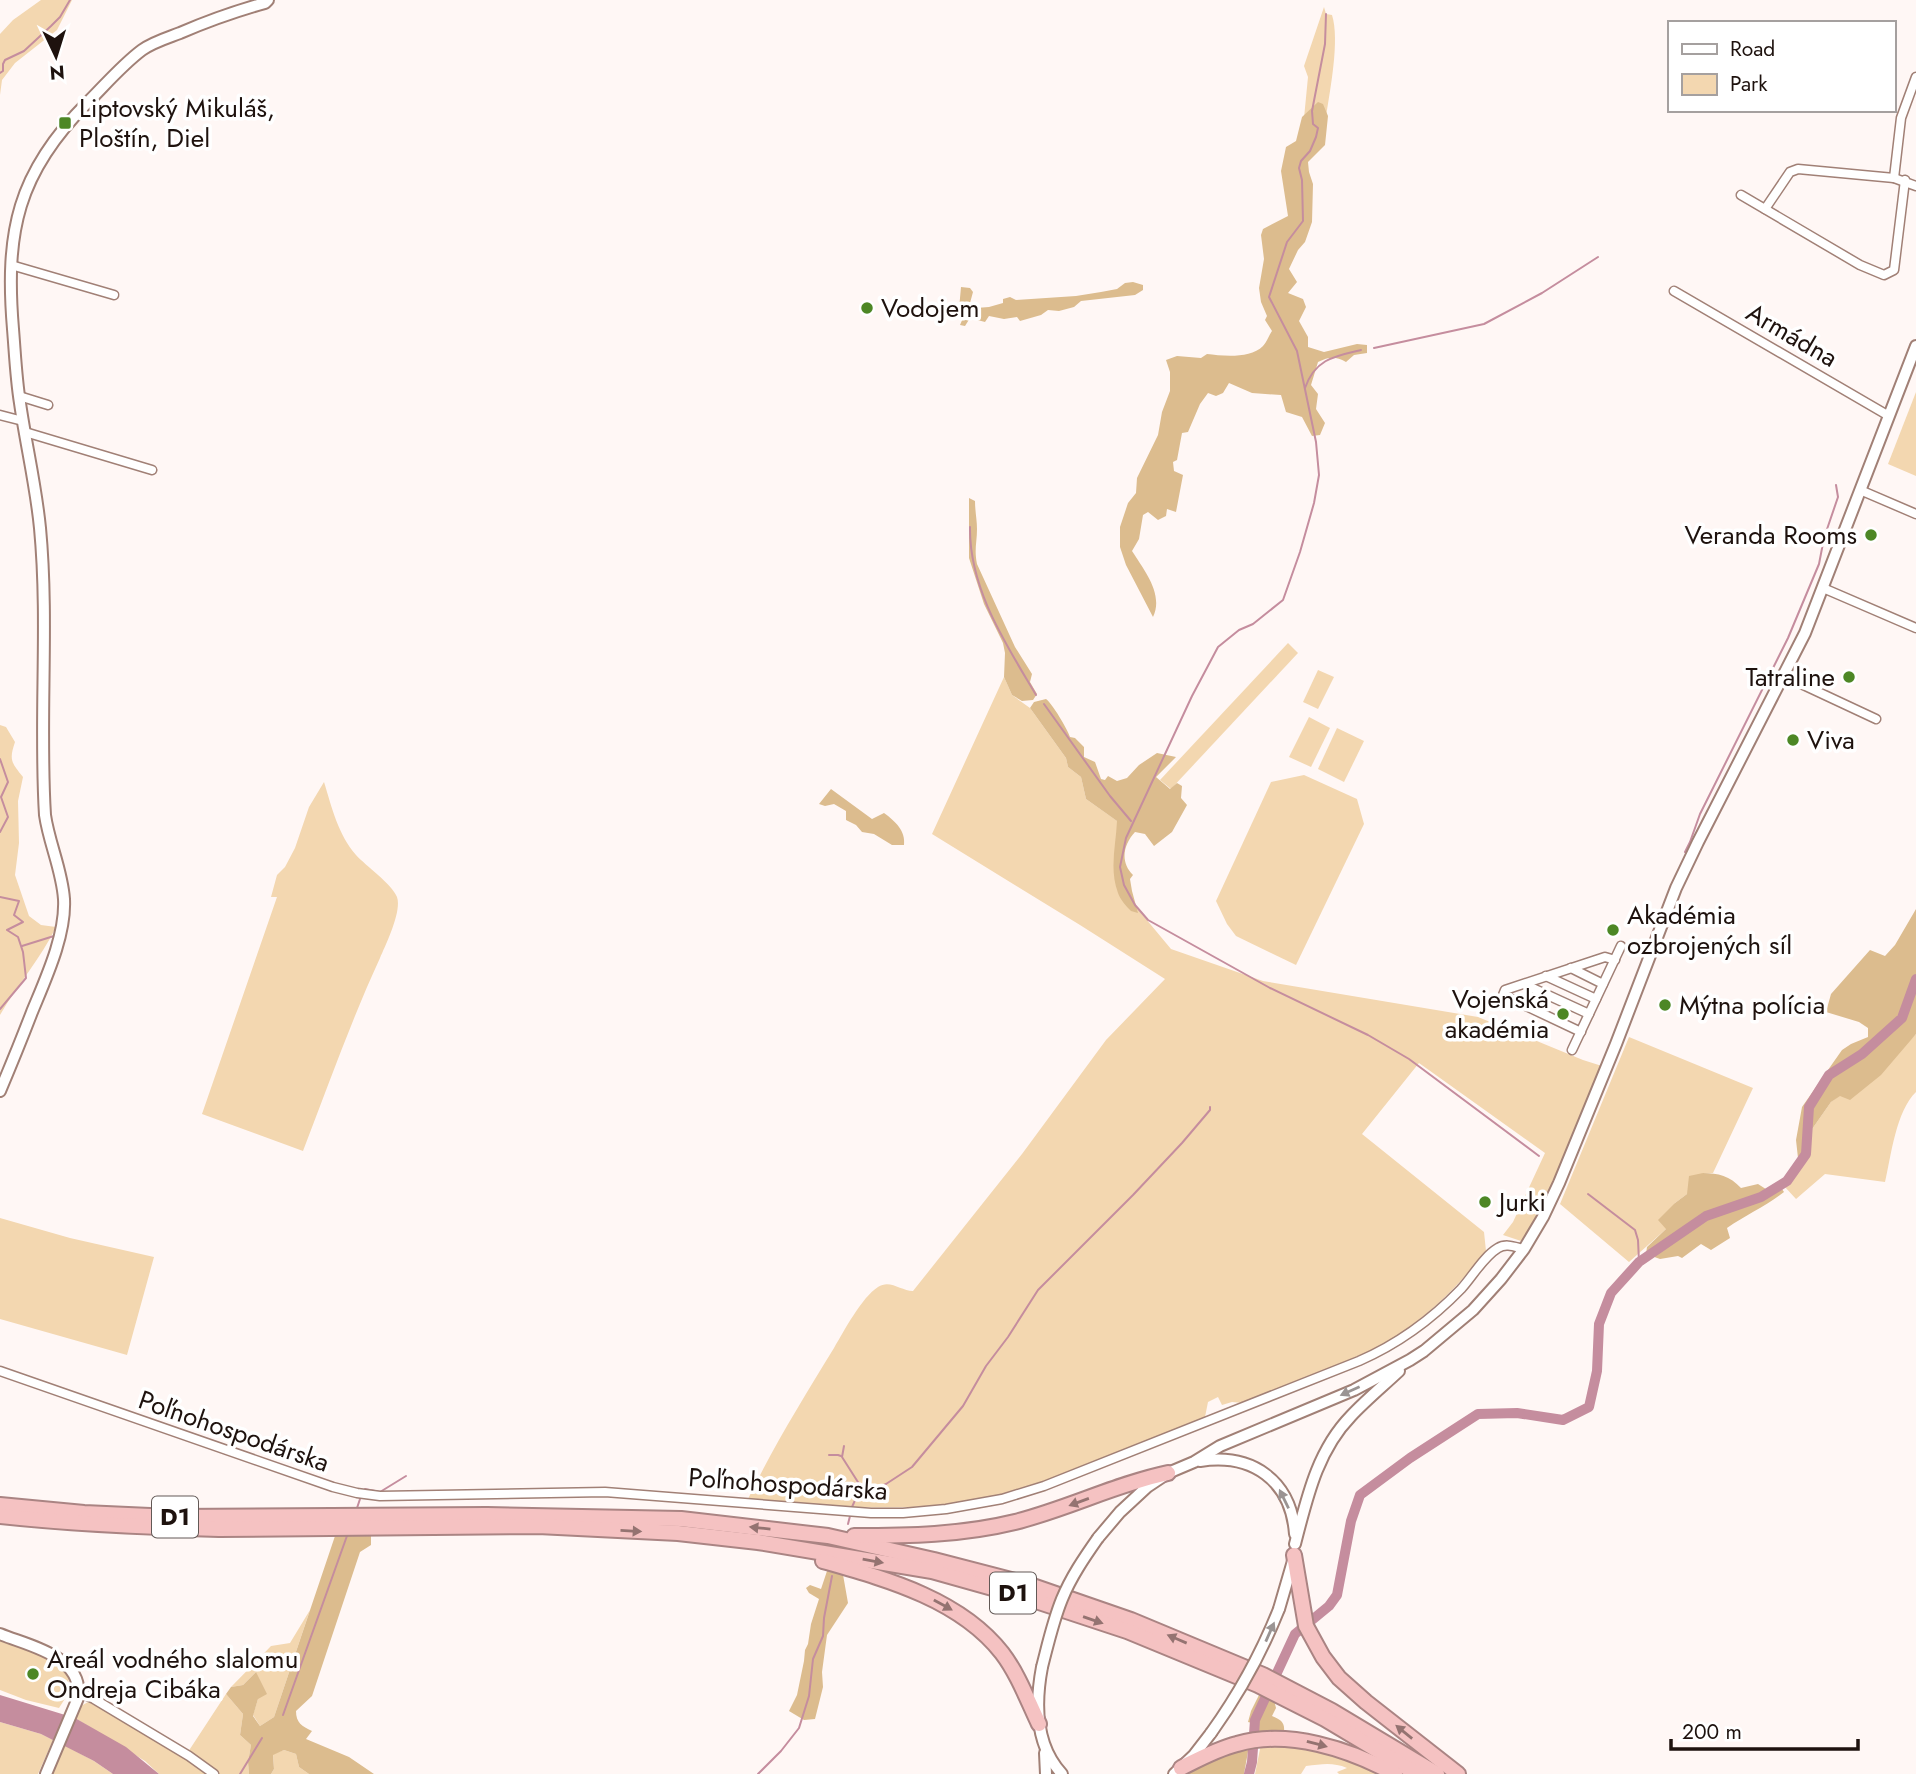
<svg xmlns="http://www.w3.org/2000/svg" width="1916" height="1774" font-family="Jost,sans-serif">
	<rect width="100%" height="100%" fill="#fff7f5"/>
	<!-- green -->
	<g fill="#f3d7b0">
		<polygon points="41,0 72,0 57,30 15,63 2,80 0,95 0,34 13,20"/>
		<path d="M 1324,7 L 1326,14 L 1332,15 C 1340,40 1330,90 1326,117 L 1304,118 L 1308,77 L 1304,66 Z"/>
		<polygon points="1916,392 1916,476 1888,464"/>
		<polygon points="1288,643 1298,653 1171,789 1160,780"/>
		<polygon points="1318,670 1334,677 1318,709 1303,702"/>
		<path d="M 1004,677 L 1012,695 L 1030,708 L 1066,758 L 1068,767 L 1081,777 L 1086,799 L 1120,823 L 1121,889 L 1171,949 L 1263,981 L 1478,1017 L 1583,1060 L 1602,1066 L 1544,1204 L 1525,1237 L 1521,1241 L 1503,1235 L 1513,1222 L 1545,1153 L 1419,1063 L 1362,1134 L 1484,1232 L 1486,1251 C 1454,1292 1416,1328 1369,1352 C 1329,1372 1285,1386 1243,1403 L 1232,1402 L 1222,1405 L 1218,1397 L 1208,1402 L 1205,1417 C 1171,1432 1137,1445 1102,1459 C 1058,1476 1013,1494 966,1502 C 893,1513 821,1505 748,1499 C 773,1447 804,1397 834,1348 C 844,1331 862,1297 878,1287 C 890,1279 901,1291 913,1291 L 1022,1154 L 1106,1040 L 1165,979 L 1080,925 L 932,834 Z"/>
		<polygon points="1309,717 1330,728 1311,767 1289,757"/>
		<path d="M 0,725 L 6,727 L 15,742 C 9,760 11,762 23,777 L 18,801 L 19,843 L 15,875 L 29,916 L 41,925 L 56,927 C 41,958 18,984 0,1015 Z"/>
		<polygon points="1337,728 1364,741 1344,782 1318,769"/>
		<polygon points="1304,775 1357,799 1364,824 1296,965 1236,936 1227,924 1216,901 1271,782"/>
		<path d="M 324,782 C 332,808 338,834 356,855 C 366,866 392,884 397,897 C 402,911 386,944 380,958 C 351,1021 328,1086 303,1151 L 202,1114 L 277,897 L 271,897 L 277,875 L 285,867 L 295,848 L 309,807 Z"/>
		<path d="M 1916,1034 L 1916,1092 C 1896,1111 1891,1156 1885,1182 L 1825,1174 L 1796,1199 L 1785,1187 L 1807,1157 L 1811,1147 L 1810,1132 L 1831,1102 L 1903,1047 Z"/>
		<polygon points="1629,1037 1753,1088 1713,1173 1703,1173 1687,1194 1675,1203 1666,1229 1629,1262 1560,1204"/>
		<polygon points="0,1218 70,1238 154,1257 127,1355 0,1319"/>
		<polygon points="310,1610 274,1717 260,1726 253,1715 258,1699 256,1672 243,1685 231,1687 271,1646 290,1643"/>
		<polygon points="0,1640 55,1661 69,1678 66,1697 59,1708 26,1700 0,1690"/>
		<polygon points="226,1694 243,1714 240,1735 251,1745 248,1762 249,1774 219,1774 188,1752"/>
		<polygon points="88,1702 105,1710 185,1757 208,1774 159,1774 145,1761 75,1718 81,1706"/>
		<polygon points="0,1722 41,1734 53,1740 38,1774 0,1774"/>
		<path d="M 1261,1744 L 1316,1747 L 1387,1774 L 1339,1774 L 1337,1772 L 1347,1768 C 1333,1762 1322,1764 1306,1766 L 1301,1774 L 1255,1774 Z"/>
		<polygon points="64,1745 94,1761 113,1774 52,1774"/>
		<polygon points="284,1750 296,1754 299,1767 309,1774 271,1774 274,1769 273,1754"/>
	</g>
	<!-- forest -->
	<g fill="#dcbc8e">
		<path d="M 1318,102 L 1323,104 L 1328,116 L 1325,145 L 1308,162 L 1309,172 L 1313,184 L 1312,222 L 1305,242 L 1298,250 L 1289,269 L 1297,282 L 1288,293 L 1303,299 L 1306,307 L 1299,321 L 1308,337 L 1308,347 L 1324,352 L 1357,344 L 1367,345 L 1367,353 L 1354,355 L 1346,362 C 1335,356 1329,357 1318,362 L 1311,385 L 1318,394 L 1316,409 L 1325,423 L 1320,435 L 1312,436 L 1302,417 L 1286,412 L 1281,395 L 1252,393 L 1229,383 L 1223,393 L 1216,396 L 1208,393 L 1200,404 L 1188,432 L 1182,433 L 1177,460 L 1173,462 L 1174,471 L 1183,475 L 1176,512 L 1167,509 L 1166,516 L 1158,520 L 1148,512 L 1143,515 L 1139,539 L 1132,551 C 1144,570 1164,594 1153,617 L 1126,565 L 1120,547 L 1120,527 L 1128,503 L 1136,493 L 1137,478 L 1158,435 L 1162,412 L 1170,391 L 1170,372 L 1166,360 L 1177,356 L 1201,358 L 1207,354 C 1223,356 1250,359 1263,346 C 1267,342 1269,335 1272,331 L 1265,320 L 1267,316 L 1261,302 L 1259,288 L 1264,259 L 1261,235 L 1263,229 L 1288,216 L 1281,171 L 1286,147 L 1296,141 L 1302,117 Z"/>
		<polygon points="1133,282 1143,285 1143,290 1135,295 1081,301 1074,307 1059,311 1048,310 1041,315 1020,321 1017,317 1004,319 989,316 985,322 970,318 965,326 960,325 963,318 959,309 961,287 970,288 973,292 970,303 976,308 989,307 1003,303 1003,299 1010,297 1016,300 1076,296 1101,292 1117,289 1125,283"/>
		<path d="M 969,498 L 975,501 C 975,511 977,520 977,529 C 977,542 974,550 977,564 L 1015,647 L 1032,674 L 1030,682 L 1037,694 L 1033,700 L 1022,701 L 1012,695 L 1004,677 L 1005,653 L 1003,643 L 984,604 L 969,558 Z"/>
		<path d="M 1046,699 C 1052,703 1068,730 1070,737 L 1075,738 L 1084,747 L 1084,757 L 1095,762 L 1101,779 L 1105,780 L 1108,776 L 1117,781 L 1127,778 L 1139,765 L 1157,753 L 1176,757 L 1156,777 L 1170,789 L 1177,783 L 1182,786 L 1181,798 L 1187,805 L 1172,832 L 1154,846 L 1145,834 L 1135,832 C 1123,845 1120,862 1133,875 L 1130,879 L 1132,891 L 1138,913 L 1131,911 C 1126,906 1120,899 1118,893 C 1109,869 1116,845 1117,821 L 1086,799 L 1081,777 L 1068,767 L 1066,758 L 1030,708 L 1034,702 Z"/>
		<path d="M 831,789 L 872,819 L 884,813 C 895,821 906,831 904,845 L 892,845 L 874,834 L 862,832 L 856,825 L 846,820 L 846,811 L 834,804 L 825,806 L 819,804 Z"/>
		<polygon points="1916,909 1916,1034 1881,1075 1850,1100 1840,1096 1831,1102 1810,1132 1811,1147 1807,1157 1798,1158 1796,1140 1802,1107 1842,1050 1851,1044 1868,1037 1868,1028 1859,1022 1826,1012 1831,994 1870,950 1885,956 1895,945"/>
		<path d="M 1703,1173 C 1718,1173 1730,1176 1741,1188 L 1758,1184 L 1772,1193 L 1782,1189 L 1784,1192 C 1766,1206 1746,1215 1727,1228 L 1730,1238 L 1711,1250 L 1701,1244 L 1682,1258 L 1678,1256 L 1660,1259 L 1646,1254 L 1647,1247 L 1666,1229 L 1658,1220 L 1675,1203 L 1687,1194 L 1689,1176 Z"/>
		<path d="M 371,1535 L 371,1545 L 360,1552 L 312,1696 L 296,1711 C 296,1723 302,1726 312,1731 L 306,1739 L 349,1757 L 374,1774 L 309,1774 L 299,1767 L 296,1754 L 284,1750 L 273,1755 L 274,1769 L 271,1774 L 249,1774 L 248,1762 L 251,1745 L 240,1735 L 243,1714 L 226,1694 L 231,1687 L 243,1685 L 256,1672 L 267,1694 L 258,1699 L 253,1716 L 260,1726 L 274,1717 L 335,1536 Z"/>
		<polygon points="829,1565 842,1569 848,1603 827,1635 822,1672 823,1687 815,1719 804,1720 789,1711 797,1695 804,1661 805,1650 808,1644 811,1624 819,1599 809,1593 806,1588 810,1585 821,1589"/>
		<path d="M 1260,1693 L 1274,1700 L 1276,1708 L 1272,1716 C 1281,1720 1285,1722 1284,1732 L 1256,1734 L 1256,1724 L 1248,1722 L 1251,1711 Z"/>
		<polygon points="1249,1746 1244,1774 1188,1774 1221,1755"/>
	</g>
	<!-- water -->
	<polygon fill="#c58d9e" points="0,1695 75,1718 126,1747 159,1774 113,1774 94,1761 41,1734 0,1722"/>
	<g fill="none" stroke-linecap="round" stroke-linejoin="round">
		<!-- stream -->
		<g stroke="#c58d9e" stroke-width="2">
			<polyline points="1326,14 1325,44 1312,111 1313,124 1318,128 1316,137 1310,151 1301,161 1299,168 1302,180 1303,221 1287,242 1269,297 1297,351 1316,442 1319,475 1314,503 1300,552 1283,600 1253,624 1239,630 1218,647 1192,696 1126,838 1120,867 1124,885 1135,905 1148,920 1270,988 1368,1035 1409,1059 1539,1156"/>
			<polyline points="0,73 3,71 3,64 5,60 24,51 51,26 60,17 70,0"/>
			<polyline points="1374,348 1484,324 1542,293 1598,257"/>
			<path d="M 1305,388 C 1315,359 1335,356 1361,350"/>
			<path d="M 970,527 C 969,589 1006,644 1036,695"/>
			<polyline points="1044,704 1110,796 1131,821"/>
			<polyline points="0,759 8,782 1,797 8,817 0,832"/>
			<polyline points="1685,852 1690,842 1700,814 1788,638 1819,564 1824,538 1838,497 1836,485"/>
			<polyline points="0,897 19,901 14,915 23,922 7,930 18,937 23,952 26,978 0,1009"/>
			<polyline points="22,946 54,936"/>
			<polyline points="1588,1194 1635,1230 1638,1240 1639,1262"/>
			<polyline points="844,1446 842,1457 863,1490 861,1494"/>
			<polyline points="829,1455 838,1455 841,1456"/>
			<polyline points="364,1491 365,1489 380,1492 406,1476"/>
			<polyline points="856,1498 886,1484 912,1467 963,1406 986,1366 1008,1337 1038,1290 1133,1195 1182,1143 1210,1110 1210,1107"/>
			<polyline points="852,1507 856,1498"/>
			<polyline points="357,1508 360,1499"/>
			<polyline points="848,1524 850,1516"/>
			<polyline points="283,1715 348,1533"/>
			<polyline points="240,1774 262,1738"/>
			<polyline points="758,1774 781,1751 799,1728 809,1696 813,1659 823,1636 824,1618 832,1576"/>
		</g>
		<!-- river -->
		<polyline stroke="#c58d9e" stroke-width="10" points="1249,1774 1252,1762 1255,1720 1295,1634 1329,1606 1337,1595 1351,1521 1360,1495 1410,1458 1478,1414 1517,1413 1563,1420 1589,1407 1597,1371 1599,1324 1611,1293 1639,1262 1706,1216 1761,1197 1787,1181 1806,1154 1809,1107 1829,1075 1862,1054 1902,1018 1916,979"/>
		<!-- street casing -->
		<g stroke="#a18076" stroke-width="11">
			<g id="street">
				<polyline points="1894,178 1901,118 1916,77"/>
				<polyline points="1741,195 1860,265 1884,275 1894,270 1905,180"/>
				<polyline points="1765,209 1790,172 1798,169 1894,178 1916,186"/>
				<polyline points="11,265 114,295"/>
				<polyline points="1674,291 1889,416"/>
				<polyline points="19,396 48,405"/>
				<polyline points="0,415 23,421"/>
				<polyline points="25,432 152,470"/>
				<polyline points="1860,490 1916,514"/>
				<polyline points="1823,588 1916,628"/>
				<polyline points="1784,676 1876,719"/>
				<polyline points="1571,968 1603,984"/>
				<polyline points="1546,976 1596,999"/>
				<polyline points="1528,986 1589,1014"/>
				<polyline points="1581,1032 1503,995 1505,990 1605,957 1615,960"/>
				<polyline points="1572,1050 1621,946"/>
				<path d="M 0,1371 L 333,1487 L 357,1493 L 380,1496 L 605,1492 L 871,1513 L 903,1513 L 946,1509 L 1002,1499 L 1044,1486 L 1359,1361 C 1398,1344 1432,1319 1461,1289 C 1473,1276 1483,1257 1498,1248 C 1506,1243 1515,1247 1524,1249"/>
				<polyline points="79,1692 94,1699 189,1756 214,1774"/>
			</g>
		</g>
		<!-- secondary casing -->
		<g stroke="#a18076" stroke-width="14">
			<g id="secondary">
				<path d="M 0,1091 C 11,1065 22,1038 32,1012 C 46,978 66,935 64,899 C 62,870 49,843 45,815 C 39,720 49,623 40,528 C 36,486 26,445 20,403 C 16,378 15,353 13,329 C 5,232 17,173 88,102 C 106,84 122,65 142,50 C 153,42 167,38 180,33 C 208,21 236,11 265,3 L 268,0"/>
				<path d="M 1200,1461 C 1252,1453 1291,1480 1295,1534"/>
				<polyline points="1098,1538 1120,1512 1147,1487 1168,1473 1194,1462 1220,1446 1354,1390 1410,1360 1424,1351 1473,1310 1501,1279 1524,1249 1543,1217 1559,1183 1616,1044 1676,888 1698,842 1805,633 1916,346"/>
				<path d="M 1295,1544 C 1307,1498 1317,1451 1351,1416 C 1366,1400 1383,1386 1399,1371"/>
				<polyline points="1279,1609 1293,1561"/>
				<path d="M 0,1634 C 29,1646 84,1656 78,1698 L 46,1774"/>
				<path d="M 1042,1667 C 1035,1704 1035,1745 1062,1774"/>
				<polyline points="1045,1753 1046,1774"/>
				<polyline points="1174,1774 1194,1755 1211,1733"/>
			</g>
		</g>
		<!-- highway casing -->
		<g stroke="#aa8483" stroke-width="18">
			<g id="highway">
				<polyline points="0,1505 84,1513 172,1517 487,1515 681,1519 828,1536 934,1560 1027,1584 1131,1620 1263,1675 1332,1711 1437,1774"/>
				<path d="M 0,1516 C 73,1524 146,1527 219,1529 L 538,1526 L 678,1533 L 758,1542 L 932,1571 L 1021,1596 L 1127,1631 L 1258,1685 L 1325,1719 L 1417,1774"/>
				<path d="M 854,1536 C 908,1536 962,1535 1015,1522 C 1067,1509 1116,1484 1168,1473"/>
				<polyline points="1294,1555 1306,1626 1323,1657 1339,1678 1366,1702 1458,1774"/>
				<path d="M 823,1561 C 886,1579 960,1599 1002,1653 C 1018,1674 1028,1701 1039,1724"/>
				<path d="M 1181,1768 C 1199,1759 1217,1749 1237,1744 C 1288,1729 1349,1749 1395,1774"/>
			</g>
		</g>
		<!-- street -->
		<use href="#street" stroke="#fff" stroke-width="8"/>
		<!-- secondary -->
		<use href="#secondary" stroke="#fff" stroke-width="10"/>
		<!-- highway -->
		<use href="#highway" stroke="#f5c2c2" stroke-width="14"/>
		<!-- secondary-bridge casing -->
		<g stroke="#a18076" stroke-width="14" stroke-linecap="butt">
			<g id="secondary-bridge">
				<path d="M 1042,1667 C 1048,1644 1053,1621 1062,1599 C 1071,1577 1084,1558 1098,1538"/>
				<path d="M 1211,1733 C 1239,1694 1261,1654 1279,1609"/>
			</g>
		</g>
		<!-- secondary-bridge -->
		<use href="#secondary-bridge" stroke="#fff" stroke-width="10"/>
	</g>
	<!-- one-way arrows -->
	<defs><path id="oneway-solid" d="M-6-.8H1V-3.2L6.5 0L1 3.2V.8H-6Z" transform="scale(1.75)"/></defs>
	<g fill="#9a9493">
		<use href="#oneway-solid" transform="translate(1350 1391) rotate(156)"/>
		<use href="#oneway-solid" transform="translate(1284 1499) rotate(-116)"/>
		<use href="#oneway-solid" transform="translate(1270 1632) rotate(-66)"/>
	</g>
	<g fill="#947371">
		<use href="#oneway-solid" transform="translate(1079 1502) rotate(160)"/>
		<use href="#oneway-solid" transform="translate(760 1528) rotate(-174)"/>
		<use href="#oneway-solid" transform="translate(631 1531) rotate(3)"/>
		<use href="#oneway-solid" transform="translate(873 1561) rotate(10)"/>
		<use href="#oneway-solid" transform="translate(943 1605) rotate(29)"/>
		<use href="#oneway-solid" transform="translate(1093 1620) rotate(19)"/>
		<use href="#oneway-solid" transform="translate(1177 1639) rotate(-157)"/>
		<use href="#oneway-solid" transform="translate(1404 1732) rotate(-141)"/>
		<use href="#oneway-solid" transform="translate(1317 1744) rotate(15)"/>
	</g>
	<!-- markers -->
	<g fill="#4d8725" stroke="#fff" stroke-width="2.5">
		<rect x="58" y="116" width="14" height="14" rx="3.5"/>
		<circle cx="867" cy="308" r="7"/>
		<circle cx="1871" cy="535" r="7"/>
		<circle cx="1849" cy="677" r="7"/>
		<circle cx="1793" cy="740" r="7"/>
		<circle cx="1613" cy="930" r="7"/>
		<circle cx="1665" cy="1005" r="7"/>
		<circle cx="1563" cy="1014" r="7"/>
		<circle cx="1485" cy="1202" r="7"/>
		<circle cx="33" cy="1674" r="7"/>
	</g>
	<g text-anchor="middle" stroke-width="7" stroke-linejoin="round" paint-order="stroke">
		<!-- shield labels -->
		<g fill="#fff" stroke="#625956" stroke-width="2">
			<rect x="152" y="1496.5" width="46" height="41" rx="5"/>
			<rect x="990" y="1572.5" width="46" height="41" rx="5"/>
		</g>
		<g font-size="24" font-weight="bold" fill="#1e120e">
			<text x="175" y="1525">D1</text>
			<text x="1013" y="1601">D1</text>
		</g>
		<!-- poi labels -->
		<g font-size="26" fill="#1e120e" stroke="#fff" text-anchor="start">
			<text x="79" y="117">Liptovský Mikuláš,<tspan x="79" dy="30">Ploštín, Diel</tspan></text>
			<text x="881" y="317">Vodojem</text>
			<text x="1857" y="544" text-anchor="end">Veranda Rooms</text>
			<text x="1835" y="686" text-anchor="end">Tatraline</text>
			<text x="1807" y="749">Viva</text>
			<text x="1627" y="924">Akadémia<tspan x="1627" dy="30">ozbrojených síl</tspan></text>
			<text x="1549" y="1008" text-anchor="end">Vojenská<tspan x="1549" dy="30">akadémia</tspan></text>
			<text x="1679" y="1014">Mýtna polícia</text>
			<text x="1499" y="1211">Jurki</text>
			<text x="47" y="1668">Areál vodného slalomu<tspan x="47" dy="30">Ondreja Cibáka</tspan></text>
		</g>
		<!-- street labels -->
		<g font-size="26" fill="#1e120e" stroke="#fff">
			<text transform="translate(1792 335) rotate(30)" y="9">Armádna</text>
			<text transform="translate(234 1431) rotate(19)" y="9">Poľnohospodárska</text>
			<text transform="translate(788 1484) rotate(4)" y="9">Poľnohospodárska</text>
		</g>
	</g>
	<!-- legend -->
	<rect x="1668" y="21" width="228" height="91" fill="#ffffff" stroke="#a5a09f" stroke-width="2"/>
	<rect x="1682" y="44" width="35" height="10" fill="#ffffff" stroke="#a5a09f" stroke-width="2"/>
	<text x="1730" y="56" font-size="21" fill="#1e120e">Road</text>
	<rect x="1682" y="74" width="35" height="21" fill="#f3d7b0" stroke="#a5a09f" stroke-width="2"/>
	<text x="1730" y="91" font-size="21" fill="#1e120e">Park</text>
	<!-- north arrow -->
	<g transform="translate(56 56) rotate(176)" stroke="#ffffff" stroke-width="5" paint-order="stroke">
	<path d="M0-5L12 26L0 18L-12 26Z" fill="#1e120e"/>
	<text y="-10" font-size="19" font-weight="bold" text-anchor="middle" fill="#1e120e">N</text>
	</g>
	<!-- scale -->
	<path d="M1671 1739v10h187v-10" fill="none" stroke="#1e120e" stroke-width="3.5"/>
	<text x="1682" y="1739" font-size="21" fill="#1e120e" stroke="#ffffff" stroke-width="5" paint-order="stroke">200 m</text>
</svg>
